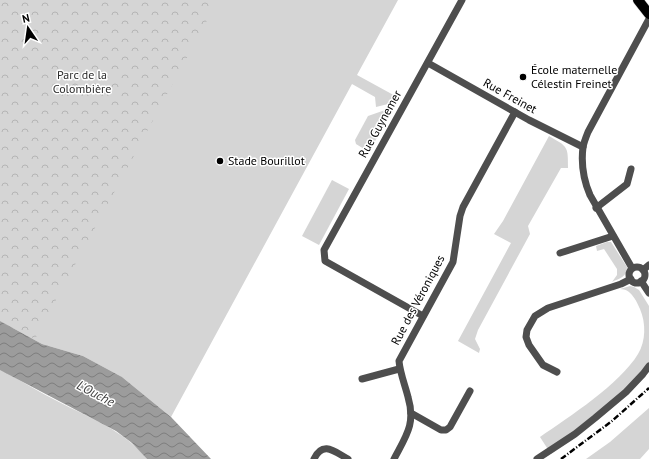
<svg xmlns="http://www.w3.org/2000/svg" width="649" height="459" font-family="'PT Sans',sans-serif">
	<defs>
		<pattern id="forest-crowns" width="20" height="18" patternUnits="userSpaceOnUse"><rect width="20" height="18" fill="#d5d5d5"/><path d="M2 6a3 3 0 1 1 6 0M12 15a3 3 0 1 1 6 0" fill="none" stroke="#b5b5b5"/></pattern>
		<pattern id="water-waves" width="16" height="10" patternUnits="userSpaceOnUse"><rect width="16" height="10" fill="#9c9c9c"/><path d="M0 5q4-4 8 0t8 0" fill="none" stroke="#7d7d7d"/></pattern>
	</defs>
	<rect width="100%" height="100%" fill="#fff"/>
	<!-- green -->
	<g fill="#d5d5d5">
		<polygon points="0,0 398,0 357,75 399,98 396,104 388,104 376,107 375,97 352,84 171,417 122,377 83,356 42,344 0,321"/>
		<polygon points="391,108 393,109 369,152 356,144 355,140 368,116"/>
		<path d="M 549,136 C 568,147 568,146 568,168 L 561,168 L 528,226 L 530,234 L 478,330 L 475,339 L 480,349 L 479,353 L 458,341 L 511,243 L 494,234 L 503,221 Z"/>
		<polygon points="332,180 349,189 319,245 302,236"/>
		<path d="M 607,242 L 611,242 L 627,267 C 627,277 620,278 612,282 L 617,275 L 617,269 L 604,249 L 597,251 L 596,246 Z"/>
		<path d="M 630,286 L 634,287 L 639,290 L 649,306 L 649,372 L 632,389 L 551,454 L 540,437 C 569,417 620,384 638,354 C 646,341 646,323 640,309 C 636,300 631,289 620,289 Z"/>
		<path d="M 0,369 C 20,380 39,392 59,402 C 90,418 125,431 147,459 L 0,459 Z"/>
		<polygon points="649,408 649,449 640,459 586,459 610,442"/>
	</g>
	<!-- forest -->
	<polygon fill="url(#forest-crowns)" points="0,0 218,0 35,339 0,321"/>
	<!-- water -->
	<polygon fill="url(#water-waves)" points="0,321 42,344 83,356 122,377 171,417 211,459 147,459 132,443 116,431 0,370"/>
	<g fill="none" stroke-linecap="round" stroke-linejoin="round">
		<!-- primary casing -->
		<g stroke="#dbdbdb" stroke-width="11">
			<polyline id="primary" points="638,0 649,14"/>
		</g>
		<!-- street -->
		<g stroke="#4e4e4e" stroke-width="7">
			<polyline points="428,63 529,120 583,147"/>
			<polyline points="596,208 627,184 631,169"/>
			<polyline points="560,253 613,236"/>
			<circle cx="637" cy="275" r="8"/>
			<path d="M 632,268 L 590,195 C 584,181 581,163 583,147 C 584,142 586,137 588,132 L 649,19"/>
			<polyline points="643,270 649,265"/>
			<polyline points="641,281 649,293"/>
			<polyline points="423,316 325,261 324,250 462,0"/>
			<polyline points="557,372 543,365 529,345 526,337 527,330 535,316 548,308 621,284 631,279"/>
			<polyline points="362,379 399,369"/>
			<polyline points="411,413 441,430 446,430 450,427 470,391"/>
			<path d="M 314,459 C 323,440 335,452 348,459"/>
			<path d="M 394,459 C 406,436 416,424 408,397 C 405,385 400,373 399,361 L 453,262 L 460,216 L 463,207 L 515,112"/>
			<polyline points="537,459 575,434 595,418 626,392 643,374 649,366"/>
		</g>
		<!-- primary -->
		<use href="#primary" stroke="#000" stroke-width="10"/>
		<!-- rail -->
		<polyline stroke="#000" stroke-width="2.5" stroke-dasharray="6 2 1 2" stroke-linecap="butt" points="561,459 612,421 649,388"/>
	</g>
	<!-- markers -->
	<g fill="#000" stroke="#fff" stroke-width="1.5">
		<circle cx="523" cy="77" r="4"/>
		<circle cx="220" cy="161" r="4"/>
	</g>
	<g text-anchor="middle" stroke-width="3" stroke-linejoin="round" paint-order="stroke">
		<!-- poi labels -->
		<g font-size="12" fill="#000" stroke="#fff" text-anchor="start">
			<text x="531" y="74">École maternelle<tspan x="531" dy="14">Célestin Freinet</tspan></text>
			<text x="228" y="165">Stade Bourillot</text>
		</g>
		<!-- park labels -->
		<g font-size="12" fill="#2c2c2c" stroke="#fff">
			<text x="82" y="79">Parc de la<tspan x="82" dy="14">Colombière</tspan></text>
		</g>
		<!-- street labels -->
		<g font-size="12" fill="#000" stroke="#fff">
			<text transform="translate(510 96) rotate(29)" y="4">Rue Freinet</text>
			<text transform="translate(380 124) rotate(-61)" y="4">Rue Guynemer</text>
			<text transform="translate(418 300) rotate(-62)" y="4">Rue des Véroniques</text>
		</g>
		<!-- water labels -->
		<g font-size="13" font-style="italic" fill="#3d3d3d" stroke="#fff">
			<text transform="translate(96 393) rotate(28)" y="5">L'Ouche</text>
		</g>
	</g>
	<!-- north arrow -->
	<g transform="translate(28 28) rotate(347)" stroke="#ffffff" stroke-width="3" paint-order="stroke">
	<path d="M0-3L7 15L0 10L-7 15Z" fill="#000000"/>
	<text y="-6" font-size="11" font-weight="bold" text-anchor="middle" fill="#000000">N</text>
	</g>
</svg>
